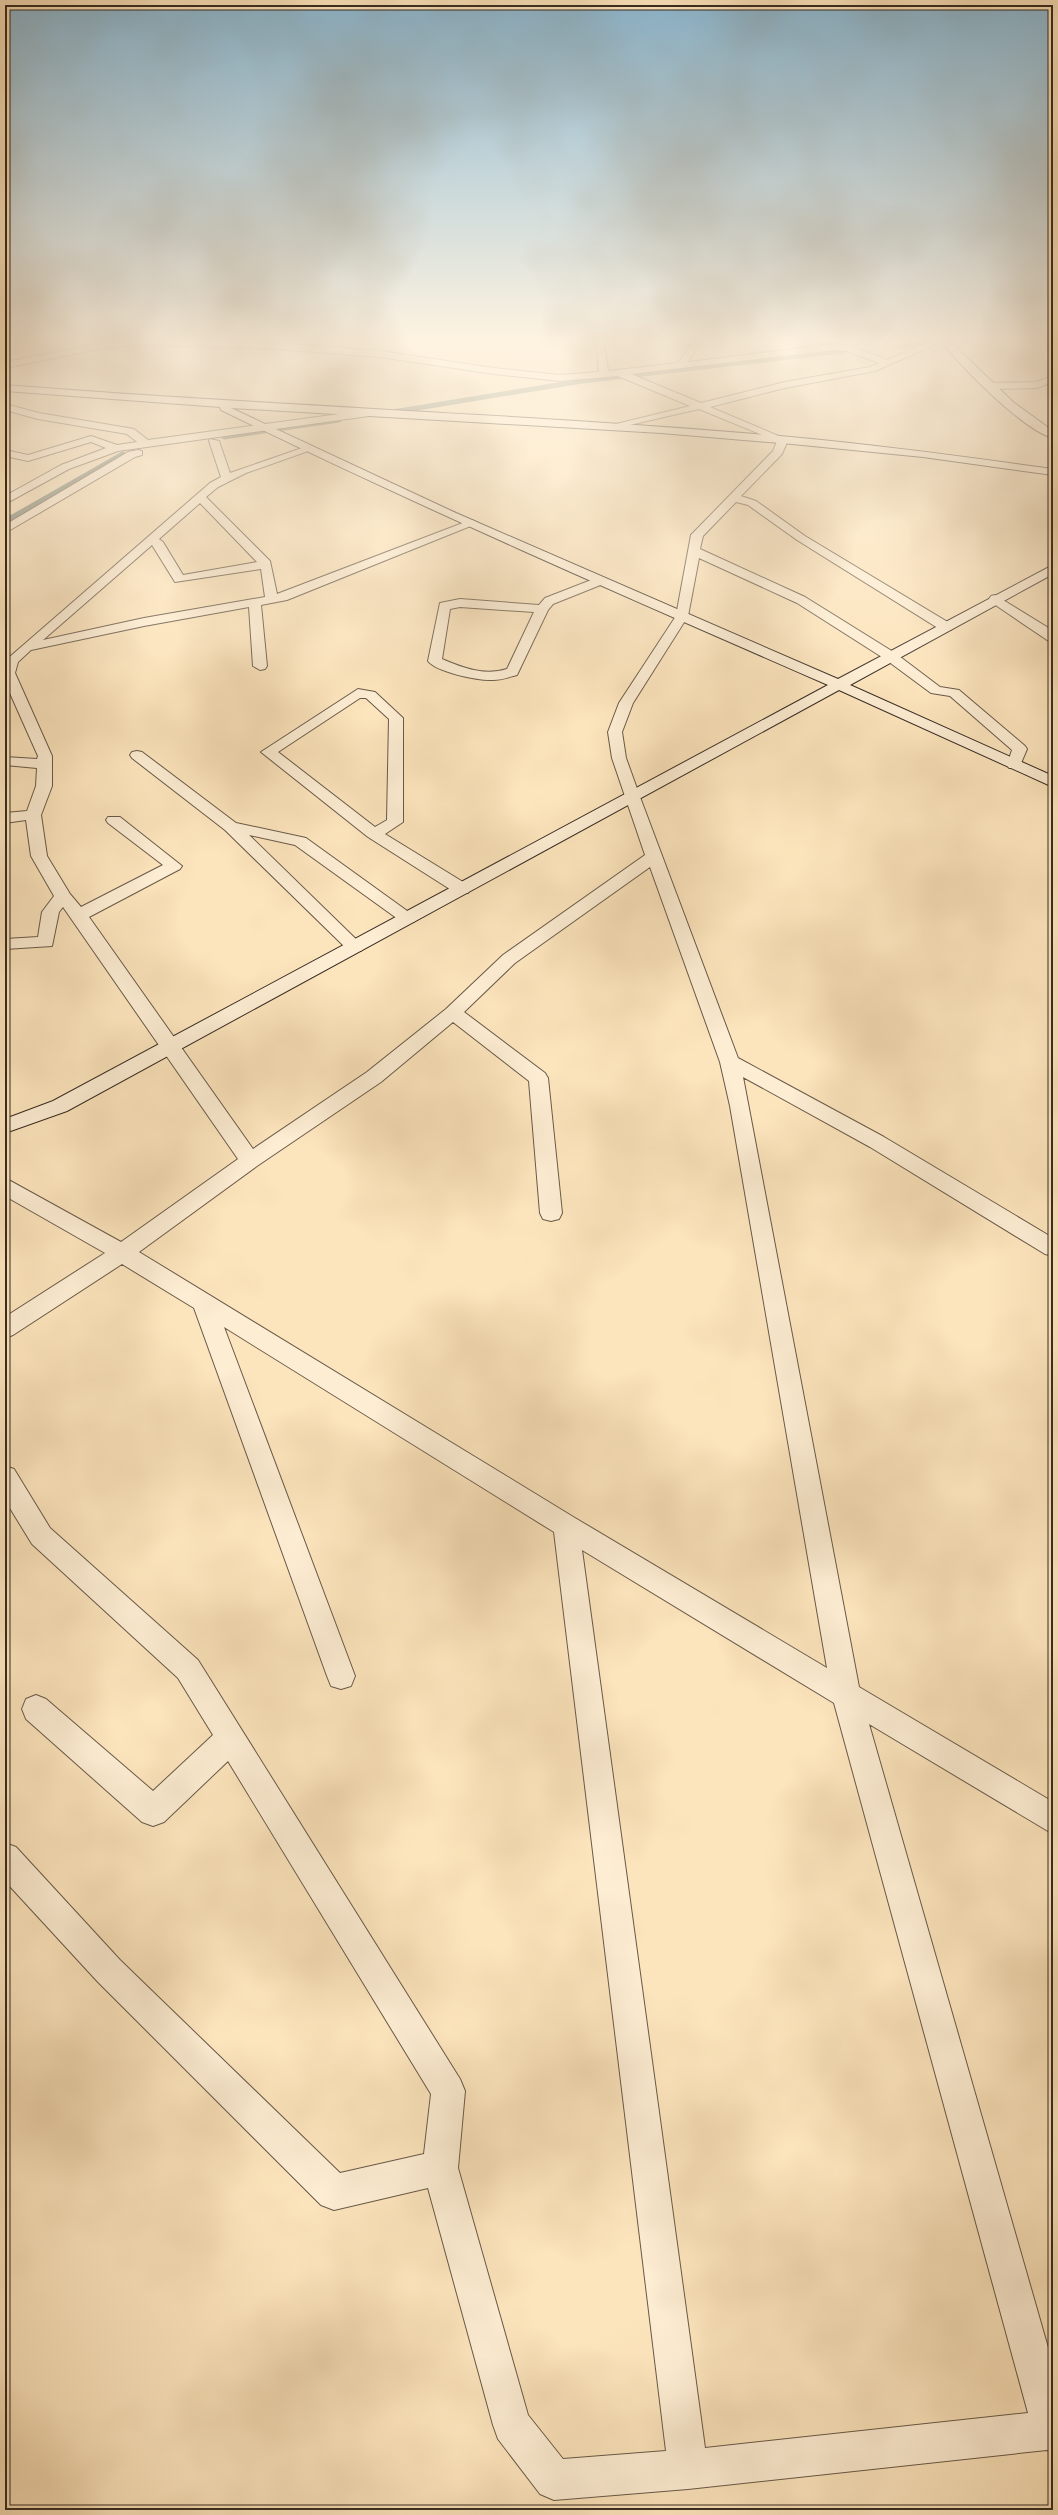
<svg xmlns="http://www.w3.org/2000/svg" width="1058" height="2515" font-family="'Libre Bodoni',serif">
	<rect width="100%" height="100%" fill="#fce4bc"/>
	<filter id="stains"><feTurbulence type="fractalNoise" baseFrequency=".005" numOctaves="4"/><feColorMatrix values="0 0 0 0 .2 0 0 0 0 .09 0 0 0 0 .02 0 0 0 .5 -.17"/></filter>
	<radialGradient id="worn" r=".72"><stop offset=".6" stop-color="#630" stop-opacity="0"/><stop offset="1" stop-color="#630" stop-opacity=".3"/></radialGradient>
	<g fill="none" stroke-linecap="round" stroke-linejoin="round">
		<!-- stream-far1 -->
		<g stroke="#758477" stroke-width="5">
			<polyline points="901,347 929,342"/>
			<polyline points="387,413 582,381 843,351"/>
			<polyline points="224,437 339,420"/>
			<polyline points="9,519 123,454"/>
		</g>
		<!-- stream -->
		<polyline stroke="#758477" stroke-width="6" points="5,521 11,518"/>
		<!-- street casing -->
		<g stroke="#685948" stroke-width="2">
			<g id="street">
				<path d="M 108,342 L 263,342 L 380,351 L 494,368 L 560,375 L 599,372 L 596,342 L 604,342 L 608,371 L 678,363 L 693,342 L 701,342 L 688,362 L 834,344 L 851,346 L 887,360 L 930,342 L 942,342 L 875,371 L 785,388 L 710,407 L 788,440 L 782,454 L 741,496 L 756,501 L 805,536 L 951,624 L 952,627 L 951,630 L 941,630 L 797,540 L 748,505 L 736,502 L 703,536 L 700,549 L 805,597 L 895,653 L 940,687 L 959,690 L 1025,746 L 1027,749 L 1019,768 L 1009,768 L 1007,765 L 1012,750 L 950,696 L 931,693 L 885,659 L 797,603 L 699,558 L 688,616 L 633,703 L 622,732 L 626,758 L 640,797 L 738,1058 L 884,1137 L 1053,1238 L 1053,1256 L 1045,1254 L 870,1147 L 743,1077 L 859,1687 L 1053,1802 L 1053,1834 L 869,1724 L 1053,2365 L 1053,2452 L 1047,2450 L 688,2489 L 554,2500 L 540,2494 L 498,2439 L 493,2425 L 428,2188 L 334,2210 L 321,2205 L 98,1982 L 5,1881 L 5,1843 L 16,1847 L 120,1960 L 340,2173 L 424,2154 L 431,2094 L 228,1761 L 164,1822 L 153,1826 L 142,1822 L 26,1719 L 22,1709 L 26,1699 L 36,1695 L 46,1699 L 153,1791 L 213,1735 L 178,1678 L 32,1544 L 5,1500 L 5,1466 L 14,1469 L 50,1528 L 198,1660 L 460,2079 L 465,2091 L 458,2168 L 528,2415 L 563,2459 L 666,2451 L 554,1532 L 224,1327 L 355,1676 L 351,1686 L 341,1689 L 331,1686 L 327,1676 L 194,1308 L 122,1264 L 13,1335 L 5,1338 L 5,1317 L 105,1253 L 5,1196 L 5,1178 L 121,1242 L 238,1159 L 63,907 L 59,912 L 52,946 L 5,949 L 5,939 L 38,937 L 42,912 L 54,896 L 31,856 L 26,820 L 5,823 L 5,813 L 27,811 L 36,786 L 37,768 L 5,765 L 5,757 L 37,759 L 38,756 L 5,682 L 5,661 L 210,483 L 221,477 L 209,441 L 210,439 L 219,441 L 230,473 L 305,447 L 309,446 L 314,449 L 246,473 L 218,487 L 206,497 L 270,561 L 277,594 L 468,521 L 472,520 L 478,523 L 287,600 L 261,605 L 267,666 L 265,669 L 260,670 L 253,666 L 249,607 L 144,626 L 31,650 L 18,662 L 15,673 L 52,756 L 52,786 L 41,815 L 47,856 L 70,894 L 81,907 L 163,865 L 108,823 L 106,820 L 108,817 L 120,817 L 182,866 L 180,869 L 89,917 L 253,1149 L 367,1072 L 446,1009 L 503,955 L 645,855 L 612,758 L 608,732 L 619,703 L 676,616 L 691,535 L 773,451 L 777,441 L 699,409 L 608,430 L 608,426 L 690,406 L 618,376 L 560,381 L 494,374 L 380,357 L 263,348 L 144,345 L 104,348 L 5,368 L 5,362 ZM 834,350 L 847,351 L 879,363 L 870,367 L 785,382 L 701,403 L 631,374 ZM 200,503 L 257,562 L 183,575 L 163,542 L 159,539 ZM 152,545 L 175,582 L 261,569 L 265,597 L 144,618 L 43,640 ZM 650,867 L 720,1062 L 730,1106 L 827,1668 L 575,1518 L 139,1252 L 257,1166 L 381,1082 L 453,1022 L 529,1081 L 540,1213 L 543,1219 L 551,1221 L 559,1219 L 562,1213 L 548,1078 L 545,1073 L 464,1012 L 515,963 ZM 582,1550 L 834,1703 L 1028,2413 L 705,2448 Z"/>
				<polygon points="1053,376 1053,382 1037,388 988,389 983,386 988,383 1036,382"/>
				<polygon points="5,404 39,413 134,429 148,440 369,410 374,413 369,416 118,451 69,469 5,504 5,496 61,465 106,448 91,442 28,461 5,456 5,450 28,455 91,436 117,445 137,442 127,434 38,419 5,410"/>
				<polygon points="138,450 142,451 142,455 135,457 5,533 5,525 128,452"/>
				<path d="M 599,577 L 605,581 L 603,584 L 553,604 L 548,610 L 517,675 C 509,677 501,680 493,680 C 479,681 436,672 428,661 L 440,603 L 460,599 L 539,605 L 545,598 ZM 460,607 L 534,612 L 507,669 C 484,676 463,668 442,659 L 450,609 Z"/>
				<polygon points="995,595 1047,627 1053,633 1053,644 991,602 989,599 991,596"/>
				<path d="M 358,689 L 375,692 L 403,718 L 403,822 L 385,834 L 468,885 L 470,889 L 468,893 L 456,893 L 368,837 L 261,752 ZM 360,698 L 366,698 L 389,719 L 387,820 L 375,827 L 278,752 Z"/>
				<polygon points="137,751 142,752 236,823 306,838 417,918 414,922 402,922 295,845 249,835 364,947 361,951 349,951 225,830 132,758 130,755 132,752"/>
			</g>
		</g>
		<!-- secondary casing -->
		<g stroke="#372b21" stroke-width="2">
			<g id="secondary">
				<path d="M 942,342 L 951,342 L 1013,402 L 1053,431 L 1053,438 C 1024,431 960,366 942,342 Z"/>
				<path d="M 5,385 C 267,406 529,414 791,437 C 878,445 966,457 1053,469 L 1053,475 L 923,457 L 792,444 L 661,433 L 231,408 L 456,513 L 838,679 L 1053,565 L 1053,574 L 850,685 L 1053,776 L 1053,787 L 839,690 L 67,1111 L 5,1133 L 5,1119 L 53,1101 L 828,685 C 624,596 420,507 221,410 L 220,407 L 5,391 Z"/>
			</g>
		</g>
		<!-- street -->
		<use href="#street" fill="#fdedd3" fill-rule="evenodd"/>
		<!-- secondary -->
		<use href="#secondary" fill="#fdedd3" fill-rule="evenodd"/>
	</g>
	<!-- sky -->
	<linearGradient id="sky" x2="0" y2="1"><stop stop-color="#8bb8d2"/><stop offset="0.49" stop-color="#fef3e1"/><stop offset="1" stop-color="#fef3e1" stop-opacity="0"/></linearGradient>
	<rect width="1058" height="694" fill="url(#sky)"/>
	<!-- margin -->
	<rect width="1058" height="2515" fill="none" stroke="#fce4bc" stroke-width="20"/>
	<rect x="6" y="6" width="1046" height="2503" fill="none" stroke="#372b21" stroke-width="2"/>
	<rect x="10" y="10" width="1038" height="2495" fill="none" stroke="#372b21"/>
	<rect width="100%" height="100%" filter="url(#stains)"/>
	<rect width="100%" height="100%" fill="url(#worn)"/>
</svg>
